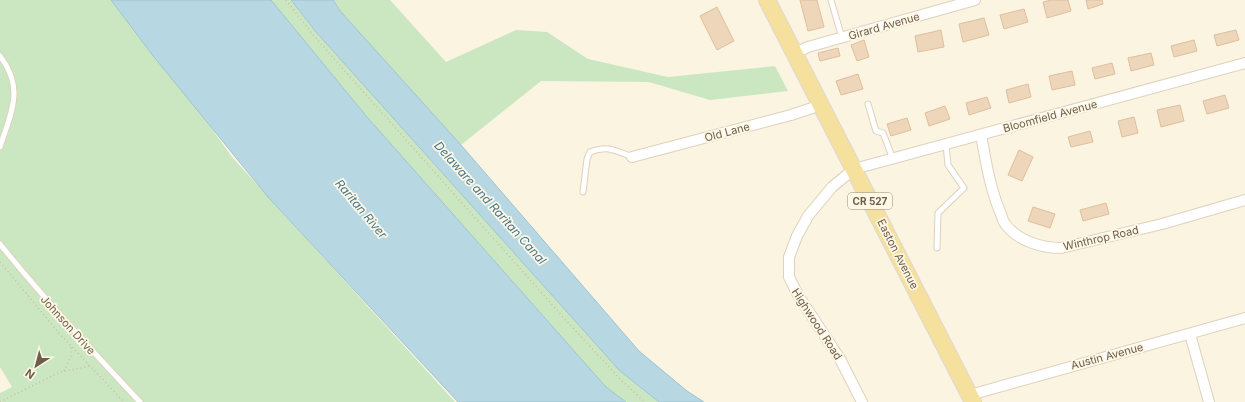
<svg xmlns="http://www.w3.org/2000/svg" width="1245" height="402" font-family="Inter,sans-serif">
	<rect width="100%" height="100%" fill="#faf4e1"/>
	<!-- green -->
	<g fill="#cbe7c1">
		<polygon points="0,0 119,0 232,157 455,402 0,402 0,393 12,387 0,367"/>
		<polygon points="271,0 291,0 316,32 619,370 659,402 626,402 606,387 367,117"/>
		<polygon points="333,0 390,0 446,62 516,30 547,32 588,59 668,77 775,66 788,91 710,100 649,82 541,81 461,145 341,12"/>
	</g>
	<!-- water -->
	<g fill="#b7d7e2" stroke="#9ec4d3">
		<polygon points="111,0 271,0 367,117 606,387 626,402 458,402 268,197 154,57"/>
		<polygon points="291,0 333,0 341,12 461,145 639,351 687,391 704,402 659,402 619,370 316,32"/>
	</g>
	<!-- building -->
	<g fill="#eed6bb" stroke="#e0be9c">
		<polygon points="800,0 817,0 824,27 808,31"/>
		<polygon points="1051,0 1068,0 1071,11 1047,18 1043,2"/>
		<polygon points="1086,0 1102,0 1103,4 1088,9"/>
		<polygon points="717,7 734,41 717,50 700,16"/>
		<polygon points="1024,9 1028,22 1004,29 1000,15"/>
		<polygon points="984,18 989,35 963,42 959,24"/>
		<polygon points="941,30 944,47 918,52 915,36"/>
		<polygon points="1236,30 1239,40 1217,46 1214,35"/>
		<polygon points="864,40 869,57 857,61 851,45"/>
		<polygon points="1194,40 1197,51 1174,57 1171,46"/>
		<polygon points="838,48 840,56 820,61 818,53"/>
		<polygon points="1151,53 1154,65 1131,71 1128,58"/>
		<polygon points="1112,63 1115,74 1095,79 1092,68"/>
		<polygon points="1072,71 1075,85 1052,90 1049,76"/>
		<polygon points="858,74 863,89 841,95 836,81"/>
		<polygon points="1028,84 1031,97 1009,103 1006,90"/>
		<polygon points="1225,95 1229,108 1207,114 1203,101"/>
		<polygon points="987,97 991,108 969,115 966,103"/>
		<polygon points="1180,105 1184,121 1161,127 1157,110"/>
		<polygon points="945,106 950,119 929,126 925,113"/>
		<polygon points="1134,117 1138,133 1122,137 1118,121"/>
		<polygon points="907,118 911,130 891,136 887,124"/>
		<polygon points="1090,131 1093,142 1071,147 1068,137"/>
		<polygon points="1019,150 1033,157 1022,181 1008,175"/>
		<polygon points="1106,203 1109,214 1083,221 1080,210"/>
		<polygon points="1033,207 1055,214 1050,228 1028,221"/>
	</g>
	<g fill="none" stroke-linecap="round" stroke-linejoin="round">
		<!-- service casing -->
		<g stroke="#ded1be" stroke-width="7">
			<g id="service">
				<polyline points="831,0 842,38"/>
				<path d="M 0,56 C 25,89 11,112 0,147"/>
				<polyline points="868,104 876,131 883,133 893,159"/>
				<path d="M 583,192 L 587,159 L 590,152 C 607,145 615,150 632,157"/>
				<path d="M 0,244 C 44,299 92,351 140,402"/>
				<polyline points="937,248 938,213 964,188 948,165 946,145"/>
			</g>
		</g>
		<!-- minor casing -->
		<g stroke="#ded1be" stroke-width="12">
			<g id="minor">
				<polyline points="793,54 808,47 975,0"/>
				<path d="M 981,135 C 986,162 990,189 1001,214 C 1002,217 1003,222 1006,225 C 1018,241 1042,248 1061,248 L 1162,224 L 1245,200"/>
				<polyline points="632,157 791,115 821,105"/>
				<polyline points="1190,334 1209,402"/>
				<polyline points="970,395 1245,318"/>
				<polyline points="862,402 840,359 798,295 789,277 789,257 797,236 808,216 832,187 854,169 1245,63"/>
			</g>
		</g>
		<!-- primary casing -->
		<g stroke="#ddd8d4" stroke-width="18">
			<polyline id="primary" points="767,0 973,402"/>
		</g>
		<!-- path -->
		<g stroke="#d2b99e" stroke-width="1.5" stroke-dasharray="1 3" stroke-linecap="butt">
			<polyline points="286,0 314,36 563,317 622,381 645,402"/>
			<polyline points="0,262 59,333 124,402"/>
			<polyline points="64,371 71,356 71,345"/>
			<polyline points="0,402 60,372 91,366"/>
		</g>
		<!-- service -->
		<use href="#service" stroke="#fff" stroke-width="5"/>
		<!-- minor -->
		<use href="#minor" stroke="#fff" stroke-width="10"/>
		<!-- primary -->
		<use href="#primary" stroke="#f6e09d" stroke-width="16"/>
	</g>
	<g text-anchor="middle" stroke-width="3.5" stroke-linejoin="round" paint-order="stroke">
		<!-- shield labels -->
		<rect fill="#fef8e7" stroke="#9b8b79" stroke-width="1" x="848" y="193" width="44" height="16" rx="3"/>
		<g font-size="10" font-weight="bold" fill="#705c4a">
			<text x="870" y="205">CR 527</text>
		</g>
		<!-- street labels -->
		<g font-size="11" fill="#705c4a" stroke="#fef8e7">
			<text transform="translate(884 26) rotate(-16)" y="4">Girard Avenue</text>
			<text transform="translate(1050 116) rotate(-15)" y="4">Bloomfield Avenue</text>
			<text transform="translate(727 132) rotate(-15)" y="4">Old Lane</text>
			<text transform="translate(1101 238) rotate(-13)" y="4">Winthrop Road</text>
			<text transform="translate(898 254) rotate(63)" y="4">Easton Avenue</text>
			<text transform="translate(817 324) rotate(57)" y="4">Highwood Road</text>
			<text transform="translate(68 325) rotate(48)" y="4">Johnson Drive</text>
			<text transform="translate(1107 356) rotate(-15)" y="4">Austin Avenue</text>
		</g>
		<!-- water labels -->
		<g font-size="12" font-style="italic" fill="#487689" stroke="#fef8e7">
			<text transform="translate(490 203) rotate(48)" y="4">Delaware and Raritan Canal</text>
			<text transform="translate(361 209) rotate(50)" y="4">Raritan River</text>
		</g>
	</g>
	<!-- north arrow -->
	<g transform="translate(36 366) rotate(216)" stroke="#fef8e7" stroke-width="3" paint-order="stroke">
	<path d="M0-3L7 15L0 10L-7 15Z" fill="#705c4a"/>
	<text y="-6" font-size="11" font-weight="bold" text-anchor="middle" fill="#705c4a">N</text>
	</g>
</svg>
